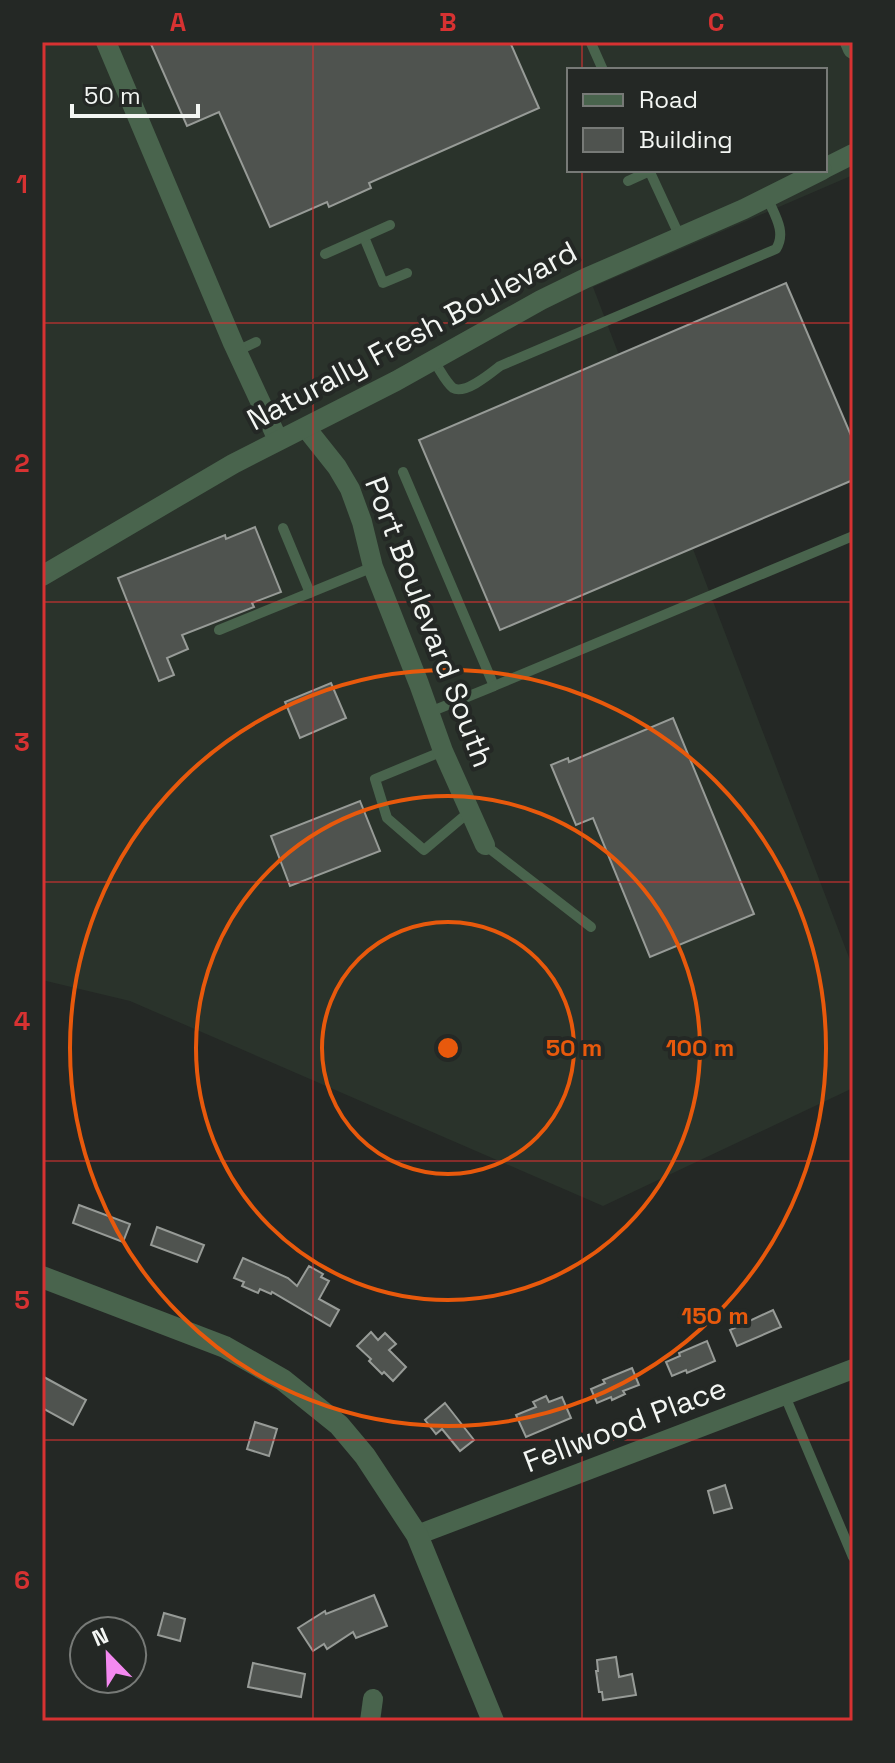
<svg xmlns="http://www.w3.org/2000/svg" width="895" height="1763" font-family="'Space Grotesk',sans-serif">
	<rect width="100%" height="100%" fill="#242825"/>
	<!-- built -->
	<path fill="#2a332b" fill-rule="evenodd" d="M 42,42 L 853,42 L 853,175 L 593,287 L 853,968 L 853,1088 L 603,1206 L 130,1001 L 42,980 ZM 569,70 L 825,70 L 825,170 L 569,170 Z"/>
	<!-- building -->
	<g fill="#4f534f" stroke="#979b97" stroke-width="2">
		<polygon points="150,42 510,42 539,108 369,183 371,188 329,207 327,202 270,227 219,112 187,126"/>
		<polygon points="786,283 853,440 853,480 500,630 419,440"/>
		<polygon points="255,527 281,592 252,603 254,607 182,635 188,649 167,658 174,675 159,681 118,578 225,535 226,539"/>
		<polygon points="331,683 346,718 300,738 285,702"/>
		<polygon points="673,718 754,914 650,957 593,818 576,825 551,765 568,758 569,762"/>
		<polygon points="360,801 380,851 290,886 271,836"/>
		<polygon points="79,1205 130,1224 123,1242 73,1223"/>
		<polygon points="157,1227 204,1245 197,1262 151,1245"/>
		<polygon points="243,1258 288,1278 297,1286 309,1266 323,1274 321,1277 329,1281 319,1299 339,1310 330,1326 272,1292 271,1294 260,1289 258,1293 242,1286 244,1282 234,1278"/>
		<polygon points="773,1310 781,1327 737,1346 730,1330"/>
		<polygon points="371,1332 378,1340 385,1333 396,1344 389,1350 406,1367 393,1381 384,1372 382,1374 369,1361 371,1359 357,1346"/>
		<polygon points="707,1341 715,1361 687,1373 686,1370 672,1376 666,1362 680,1356 679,1353"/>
		<polygon points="632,1368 639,1385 623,1391 625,1394 612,1400 611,1397 597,1403 591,1389 605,1383 603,1380"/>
		<polygon points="42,1376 86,1400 73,1425 42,1408"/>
		<polygon points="546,1396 549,1402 562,1397 571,1418 526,1437 516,1415 536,1407 533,1402"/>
		<polygon points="445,1403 474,1440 460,1451 442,1429 436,1434 425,1420"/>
		<polygon points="255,1422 277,1429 269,1456 247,1449"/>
		<polygon points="725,1485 732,1508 714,1513 708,1491"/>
		<polygon points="374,1595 387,1626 356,1638 353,1632 327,1649 324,1644 313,1651 298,1628 325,1611 326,1614"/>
		<polygon points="164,1613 185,1619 180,1641 158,1635"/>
		<polygon points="616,1657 619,1677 632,1674 636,1695 603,1700 602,1692 599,1692 596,1671 598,1671 597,1660"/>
		<polygon points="253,1663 305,1674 301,1697 248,1687"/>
	</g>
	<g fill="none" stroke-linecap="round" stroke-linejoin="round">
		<!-- service -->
		<g stroke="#49644d" stroke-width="10">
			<polyline points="592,42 591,43 603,70"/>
			<polyline points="649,170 680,237"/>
			<polyline points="628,181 650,171"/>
			<polyline points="364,237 383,283 407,273"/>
			<polyline points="325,254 390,225"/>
			<polyline points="237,351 256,342"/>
			<path d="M 433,360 C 439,368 446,383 453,388 C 465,395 491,373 500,366 L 776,249 C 787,232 774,214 767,197"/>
			<polyline points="403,472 494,686 430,712"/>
			<polyline points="283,528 310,593"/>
			<polyline points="219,630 373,567"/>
			<polyline points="494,686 853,536"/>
			<polyline points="443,751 375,779 387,818 424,850 469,812"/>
			<polyline points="485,845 591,927"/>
			<polyline points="785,1396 853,1557"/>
		</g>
		<!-- minor -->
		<g stroke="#49644d" stroke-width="20">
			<polyline points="106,42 233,343 278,440"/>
			<polyline points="850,42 853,49"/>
			<polyline points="825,168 853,154"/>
			<polyline points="306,428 337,467 350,489 362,522 373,567 419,684 443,751 485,845"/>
			<polyline points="42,576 233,464 396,381 541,300 586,278 744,209 822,170"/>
			<polyline points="417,1535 853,1369"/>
			<polyline points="370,1721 373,1699"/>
		</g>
		<!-- tertiary -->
		<polyline stroke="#49644d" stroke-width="22" points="42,1277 225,1347 283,1380 339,1425 365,1456 417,1535 493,1721"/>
	</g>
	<!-- grid -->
	<path fill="none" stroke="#d73232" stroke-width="2" stroke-opacity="0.55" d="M 313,42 L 313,1721M 582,42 L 582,70M 582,170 L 582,1721M 42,323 L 853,323M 42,602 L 853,602M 42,882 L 853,882M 42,1161 L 853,1161M 42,1440 L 853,1440"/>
	<!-- distance rings -->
	<g fill="none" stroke="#e8590c" stroke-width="4">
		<circle cx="448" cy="1048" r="126"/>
		<circle cx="448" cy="1048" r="252"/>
		<circle cx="448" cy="1048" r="378"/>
	</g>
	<g text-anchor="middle" stroke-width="8" stroke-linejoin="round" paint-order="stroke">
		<!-- street labels -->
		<g font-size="30" fill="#f3f6f3" stroke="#242825">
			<text transform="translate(412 336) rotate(-28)" y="10">Naturally Fresh Boulevard</text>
			<text transform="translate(429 622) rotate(69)" y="10">Port Boulevard South</text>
			<text transform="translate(625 1425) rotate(-21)" y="10">Fellwood Place</text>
		</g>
	</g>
	<circle cx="448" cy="1048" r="12" fill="#e8590c" stroke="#242825" stroke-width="4"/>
	<g font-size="24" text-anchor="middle" font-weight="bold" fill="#e8590c" stroke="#242825" stroke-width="8" stroke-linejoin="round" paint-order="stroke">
		<text x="574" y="1056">50 m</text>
		<text x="700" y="1056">100 m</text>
		<text x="715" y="1324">150 m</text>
	</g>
	<!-- border -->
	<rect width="895" height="1763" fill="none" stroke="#242825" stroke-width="88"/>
	<!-- legend -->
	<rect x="567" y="68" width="260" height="104" fill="#242825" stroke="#777a77" stroke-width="2"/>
	<rect x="583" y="94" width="40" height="12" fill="#49644d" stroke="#777a77" stroke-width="2"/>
	<text x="639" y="108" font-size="24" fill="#f3f6f3">Road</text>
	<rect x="583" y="128" width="40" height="24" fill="#4f534f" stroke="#777a77" stroke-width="2"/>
	<text x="639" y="148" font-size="24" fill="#f3f6f3">Building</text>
	<!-- north arrow -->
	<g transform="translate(108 1655) rotate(337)"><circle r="38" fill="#242825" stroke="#777a77" stroke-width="2"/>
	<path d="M0-6L14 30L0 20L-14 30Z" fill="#f489f0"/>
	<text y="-12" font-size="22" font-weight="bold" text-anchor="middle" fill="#f3f6f3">N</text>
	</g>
	<!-- scale -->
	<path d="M72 104v12h126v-12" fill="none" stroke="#f3f6f3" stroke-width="4"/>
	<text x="84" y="104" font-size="24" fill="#f3f6f3" stroke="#242825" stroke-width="6" paint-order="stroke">50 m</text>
	<rect x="44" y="44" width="807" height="1675" fill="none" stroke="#d73232" stroke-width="3"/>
	<g font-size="26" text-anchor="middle" font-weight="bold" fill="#d73232">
		<text x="178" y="31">A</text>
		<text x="448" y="31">B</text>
		<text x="716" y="31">C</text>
		<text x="22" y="193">1</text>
		<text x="22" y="472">2</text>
		<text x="22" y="751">3</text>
		<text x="22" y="1030">4</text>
		<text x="22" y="1309">5</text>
		<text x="22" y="1589">6</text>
	</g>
</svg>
